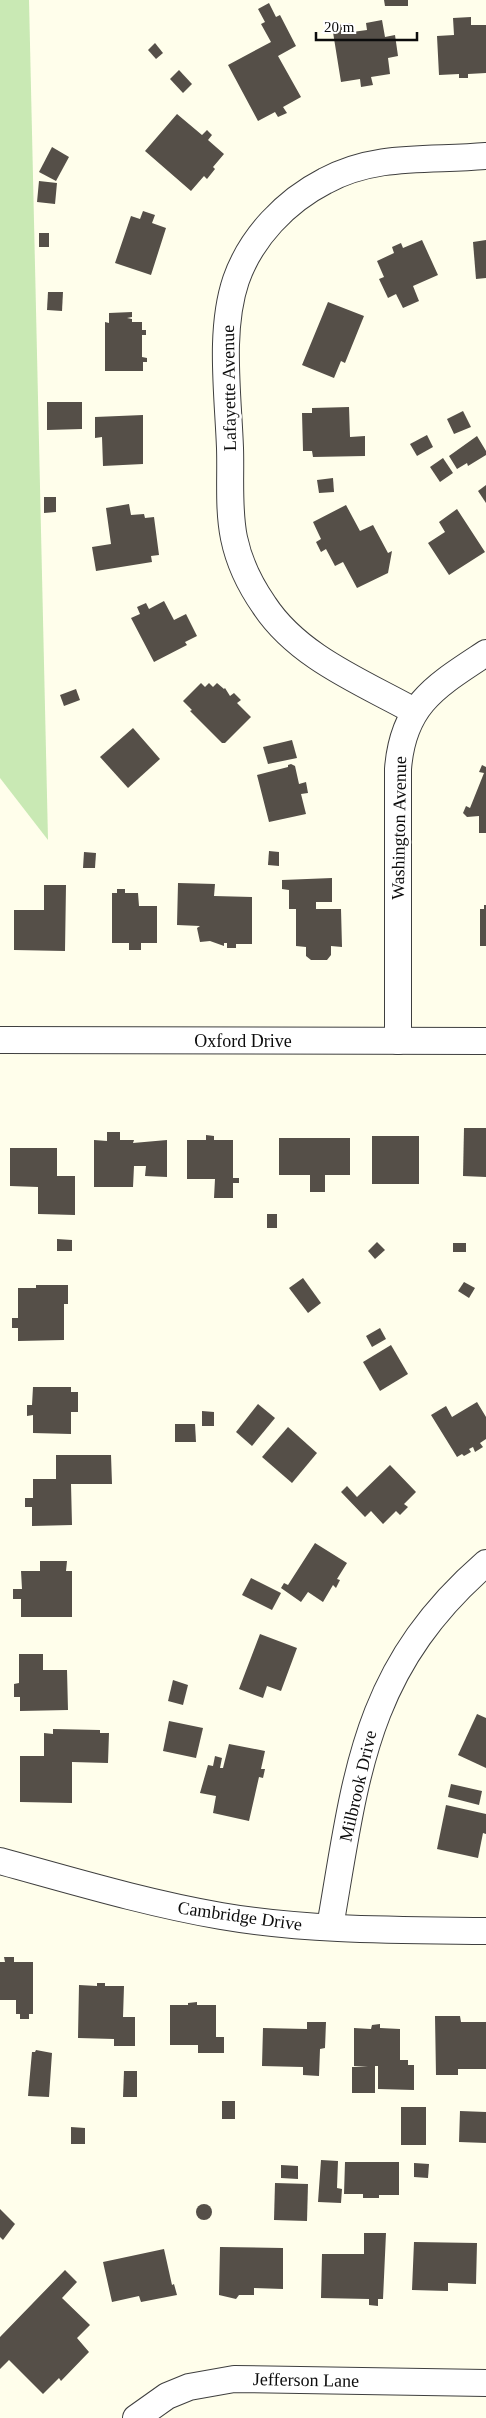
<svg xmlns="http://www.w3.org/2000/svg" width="486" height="2418" font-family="'Times New Roman',serif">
	<rect width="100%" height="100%" fill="#fffeeb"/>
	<!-- green -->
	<polygon fill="#c9e9b4" points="0,0 29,0 48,840 0,778"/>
	<!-- building -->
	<g fill="#554f48">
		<polygon points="384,0 408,0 408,6 385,6"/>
		<polygon points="269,3 276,17 280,15 296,46 278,56 301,97 283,107 287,113 278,117 275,112 258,121 228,65 271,42 261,24 265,22 258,9"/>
		<polygon points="471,17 471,25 486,25 486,73 468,74 468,78 459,78 459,74 439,75 437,36 454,35 453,18"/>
		<polygon points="382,20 385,37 395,35 398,56 388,58 390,74 371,77 373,85 361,87 360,79 341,82 332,26 351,23 352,32 367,30 366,23"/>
		<polygon points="155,43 163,53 156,59 148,50"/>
		<polygon points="179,70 192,84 183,93 170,79"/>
		<polygon points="177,114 202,135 207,130 212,135 208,140 224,154 213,167 215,169 207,179 204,176 191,191 145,151"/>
		<polygon points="52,147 69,157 56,181 39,172"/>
		<polygon points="39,181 57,183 55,204 37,202"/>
		<polygon points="143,211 155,215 152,223 166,228 151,275 115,263 131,216 140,219"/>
		<rect x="39" y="233" width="10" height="14"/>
		<polygon points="422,240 438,275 413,286 419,301 403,308 396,294 388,298 379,279 384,277 377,261 394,253 392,247 401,243 403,248"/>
		<polygon points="486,240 486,278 476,279 473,242"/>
		<polygon points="48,292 63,292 62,311 47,310"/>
		<polygon points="328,302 364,316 345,363 341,361 334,378 302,365"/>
		<polygon points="132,312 132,317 127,318 132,319 132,322 142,322 142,330 146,330 146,335 142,335 142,357 147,358 147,362 143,362 143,371 105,371 105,322 109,323 109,313"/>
		<polygon points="47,402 82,402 82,429 47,430"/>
		<polygon points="349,407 350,437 365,436 365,456 313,457 312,451 303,451 302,413 312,413 312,408"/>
		<polygon points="463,411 471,427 454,434 447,419"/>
		<polygon points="143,415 143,464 103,466 102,437 95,438 95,417"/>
		<polygon points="427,435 433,447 417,456 410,444"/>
		<polygon points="477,436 486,451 486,455 468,466 467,463 457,469 449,456"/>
		<polygon points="443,458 453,473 440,482 430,467"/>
		<polygon points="333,478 334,492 319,493 317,480"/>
		<polygon points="486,485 486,503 478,491"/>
		<polygon points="44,497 56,497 56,512 44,513"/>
		<polygon points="129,504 131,515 144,514 145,518 154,517 159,555 151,556 152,562 96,571 92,547 111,544 106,508"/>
		<polygon points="346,505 360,531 373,525 388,553 392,551 388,573 357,588 343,562 335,566 326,549 321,552 316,542 321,539 313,522"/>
		<polygon points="457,509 485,552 449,575 428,543 445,532 439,522"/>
		<polygon points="164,601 174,620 186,614 197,636 185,642 187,645 154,662 131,618 140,614 137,607 146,603 149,609"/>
		<polygon points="201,683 205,687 209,683 213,687 217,683 224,689 225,688 230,696 234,693 241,700 237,703 251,717 225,743 222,743 190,711 192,710 183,701"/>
		<polygon points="76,689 80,700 64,706 60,695"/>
		<polygon points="133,728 160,759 128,788 100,757"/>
		<polygon points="292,740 297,758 268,764 263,747"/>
		<polygon points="291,764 295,766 299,784 306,782 308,793 301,794 306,814 269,822 257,775 288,767 288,765"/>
		<polygon points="482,765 486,767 486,833 479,833 479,816 467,817 463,813 466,806 470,808 484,773 479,772"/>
		<polygon points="269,851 279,852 279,866 268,865"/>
		<polygon points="84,852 96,853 95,868 83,868"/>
		<polygon points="332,878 332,902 316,902 316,909 341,909 342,947 331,946 331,955 327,960 311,960 306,956 306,947 296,946 296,909 289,909 289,890 282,889 282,880"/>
		<polygon points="178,883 215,884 214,896 252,897 252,944 236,944 236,948 227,948 227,943 224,943 224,946 210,941 200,942 197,928 200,926 177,925"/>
		<polygon points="44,885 66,885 65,951 14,950 14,910 44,910"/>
		<polygon points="117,889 125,889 125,893 138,893 139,906 157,906 157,943 141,943 141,950 129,950 129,943 112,943 112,893 117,893"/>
		<polygon points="484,905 486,905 486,946 480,946 480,909 484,909"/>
		<polygon points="464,1128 486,1128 486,1177 463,1176"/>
		<polygon points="107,1132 120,1132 120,1140 134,1140 133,1143 167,1140 167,1177 145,1176 146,1166 134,1166 133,1187 94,1187 94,1140 107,1141"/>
		<polygon points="206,1135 214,1136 214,1140 233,1140 233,1178 239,1178 239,1183 233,1183 233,1198 214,1198 215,1179 187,1179 187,1140 206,1140"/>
		<rect x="372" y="1136" width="47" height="48"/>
		<polygon points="279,1138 350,1138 350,1175 325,1175 325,1192 310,1192 310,1175 279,1175"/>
		<polygon points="10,1148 57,1148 57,1176 75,1176 75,1215 38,1214 38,1187 10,1186"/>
		<rect x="267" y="1214" width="10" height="14"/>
		<polygon points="57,1239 72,1240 72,1251 57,1251"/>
		<polygon points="377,1242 385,1250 375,1259 368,1251"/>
		<rect x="453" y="1243" width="13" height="9"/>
		<polygon points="303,1278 321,1303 308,1313 289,1288"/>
		<polygon points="464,1282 475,1288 469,1298 458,1291"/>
		<polygon points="36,1285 68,1285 68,1304 64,1304 64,1340 18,1341 18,1328 12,1328 12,1318 18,1318 18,1288 36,1288"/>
		<polygon points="380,1328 386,1339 372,1347 366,1336"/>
		<polygon points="391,1345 408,1374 380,1391 363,1362"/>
		<polygon points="33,1387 71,1387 71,1392 78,1392 78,1412 71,1412 71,1434 33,1433 33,1415 27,1416 27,1405 32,1405"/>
		<polygon points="477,1402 486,1417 486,1439 480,1443 483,1447 475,1452 473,1447 469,1449 471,1452 464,1456 462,1454 457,1457 431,1415 446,1406 452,1417"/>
		<polygon points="258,1404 275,1418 252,1446 236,1432"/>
		<polygon points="202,1411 214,1412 214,1426 202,1426"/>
		<polygon points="175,1424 195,1424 196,1442 175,1442"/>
		<polygon points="288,1427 317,1453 292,1483 262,1457"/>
		<polygon points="56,1455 111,1455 112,1484 71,1484 72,1525 32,1526 32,1507 25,1507 25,1498 33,1498 33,1479 56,1479"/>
		<polygon points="390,1465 416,1492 404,1504 408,1507 400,1515 396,1511 383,1524 371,1511 365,1517 341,1492 347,1486 357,1497"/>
		<polygon points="315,1543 347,1563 337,1579 340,1580 336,1588 333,1585 323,1602 308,1592 301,1602 281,1588 284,1583 288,1585"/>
		<polygon points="40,1561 67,1561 66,1571 72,1571 72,1617 21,1617 21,1599 13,1599 13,1589 22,1589 21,1571 40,1571"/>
		<polygon points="251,1578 281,1593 272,1610 242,1595"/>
		<polygon points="260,1634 297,1648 281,1691 267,1686 263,1698 239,1689"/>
		<polygon points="19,1654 43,1654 43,1670 67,1670 68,1710 20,1711 20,1697 14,1697 14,1684 19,1683"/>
		<polygon points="173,1680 188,1685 183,1705 168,1701"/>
		<polygon points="477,1714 486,1718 486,1768 458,1755"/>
		<polygon points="169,1721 203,1728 196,1758 163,1751"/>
		<polygon points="53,1729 100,1730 100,1733 109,1733 108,1763 72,1762 72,1803 20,1802 20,1756 44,1756 44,1733 53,1734"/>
		<polygon points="229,1744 265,1751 261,1769 265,1769 263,1778 259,1777 249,1821 213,1813 216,1796 200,1793 208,1765 213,1766 215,1756 222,1758 220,1768 223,1768"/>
		<polygon points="451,1784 482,1791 479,1805 448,1797"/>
		<polygon points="446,1805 486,1814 486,1834 483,1833 478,1858 437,1849"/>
		<polygon points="4,1957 14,1957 14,1962 33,1962 33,2014 29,2014 29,2019 20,2019 20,2014 16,2014 16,2000 0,2000 0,1962 5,1962"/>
		<polygon points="97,1983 105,1983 105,1986 124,1986 123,2017 135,2017 135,2046 114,2046 114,2039 78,2038 79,1985 97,1986"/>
		<polygon points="197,2002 197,2005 216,2005 216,2037 224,2037 224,2053 198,2053 198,2045 170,2045 170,2005 188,2005 188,2003"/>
		<polygon points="435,2016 460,2016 461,2022 486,2022 486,2069 458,2069 458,2075 436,2075"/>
		<polygon points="307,2022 326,2022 325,2048 320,2049 319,2076 303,2075 303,2067 262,2066 263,2028 307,2029"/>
		<polygon points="380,2024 380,2028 400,2029 400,2060 408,2060 408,2065 414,2065 414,2090 378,2089 378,2066 375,2066 375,2093 352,2093 352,2067 368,2067 354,2066 354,2028 371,2029 372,2025"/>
		<polygon points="36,2050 52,2053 49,2097 28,2096 32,2052 35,2052"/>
		<polygon points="124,2071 137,2071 137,2097 123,2097"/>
		<rect x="222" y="2101" width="13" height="18"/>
		<rect x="401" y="2107" width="25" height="38"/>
		<polygon points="460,2111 486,2112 486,2143 459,2142"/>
		<polygon points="71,2127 85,2128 85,2144 71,2144"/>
		<polygon points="321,2160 338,2161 337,2188 342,2189 341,2203 318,2202"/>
		<polygon points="345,2162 399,2162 399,2195 379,2195 379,2198 363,2198 363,2194 344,2194"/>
		<polygon points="414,2163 429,2164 428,2178 414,2177"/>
		<polygon points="281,2165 298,2166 298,2179 281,2178"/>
		<polygon points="275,2183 308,2184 307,2221 274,2220"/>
		<circle cx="204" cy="2212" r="8"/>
		<polygon points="0,2209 15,2224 3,2240 0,2237"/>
		<polygon points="364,2233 386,2233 383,2299 378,2299 378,2306 369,2305 369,2299 321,2298 322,2254 364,2254"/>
		<polygon points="414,2242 477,2243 476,2284 448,2283 448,2291 412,2290"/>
		<polygon points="220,2247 283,2248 283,2289 254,2288 254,2295 239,2295 236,2299 219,2295"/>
		<polygon points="164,2249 172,2285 174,2284 177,2295 141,2302 139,2296 112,2302 103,2262"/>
		<polygon points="65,2270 77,2282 62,2298 90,2325 77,2338 89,2352 61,2381 59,2378 43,2394 9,2360 0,2369 0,2337"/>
	</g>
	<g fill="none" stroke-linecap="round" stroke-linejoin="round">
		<!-- minor casing -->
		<g stroke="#3f3f3f" stroke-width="28">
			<g id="minor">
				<path d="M 414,711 C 362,682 298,657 264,605 C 250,585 239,562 234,538 C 228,509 231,477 230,448 C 228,394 219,330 236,280 C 251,237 286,201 325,181 C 376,153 431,161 486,156"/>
				<polyline points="0,1040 486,1041"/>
				<path d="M 398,1041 L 398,769 C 403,704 436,686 486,653"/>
				<path d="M 0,1861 C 73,1881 146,1903 221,1916 C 308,1931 398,1930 486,1931"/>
				<path d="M 330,1927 C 356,1777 363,1670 486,1563"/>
				<polyline points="136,2418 167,2396 189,2387 234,2379 486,2383"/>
			</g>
		</g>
		<!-- minor -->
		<use href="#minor" stroke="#fff" stroke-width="26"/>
	</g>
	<g text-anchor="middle" stroke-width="5" stroke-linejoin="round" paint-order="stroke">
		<!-- street labels -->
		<g font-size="18" fill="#0c0c0c" stroke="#fff">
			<text transform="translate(229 388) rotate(-91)" y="6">Lafayette Avenue</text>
			<text transform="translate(399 828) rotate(-89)" y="6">Washington Avenue</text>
			<text x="243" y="1047">Oxford Drive</text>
			<text transform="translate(358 1786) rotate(-77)" y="6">Milbrook Drive</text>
			<text transform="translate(240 1916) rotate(8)" y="6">Cambridge Drive</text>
			<text transform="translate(306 2380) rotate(1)" y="6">Jefferson Lane</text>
		</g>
	</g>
	<!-- scale -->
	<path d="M316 32v8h101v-8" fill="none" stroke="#0c0c0c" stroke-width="2.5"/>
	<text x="324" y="32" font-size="15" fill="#0c0c0c" stroke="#ffffff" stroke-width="4" paint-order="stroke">20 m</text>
</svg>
